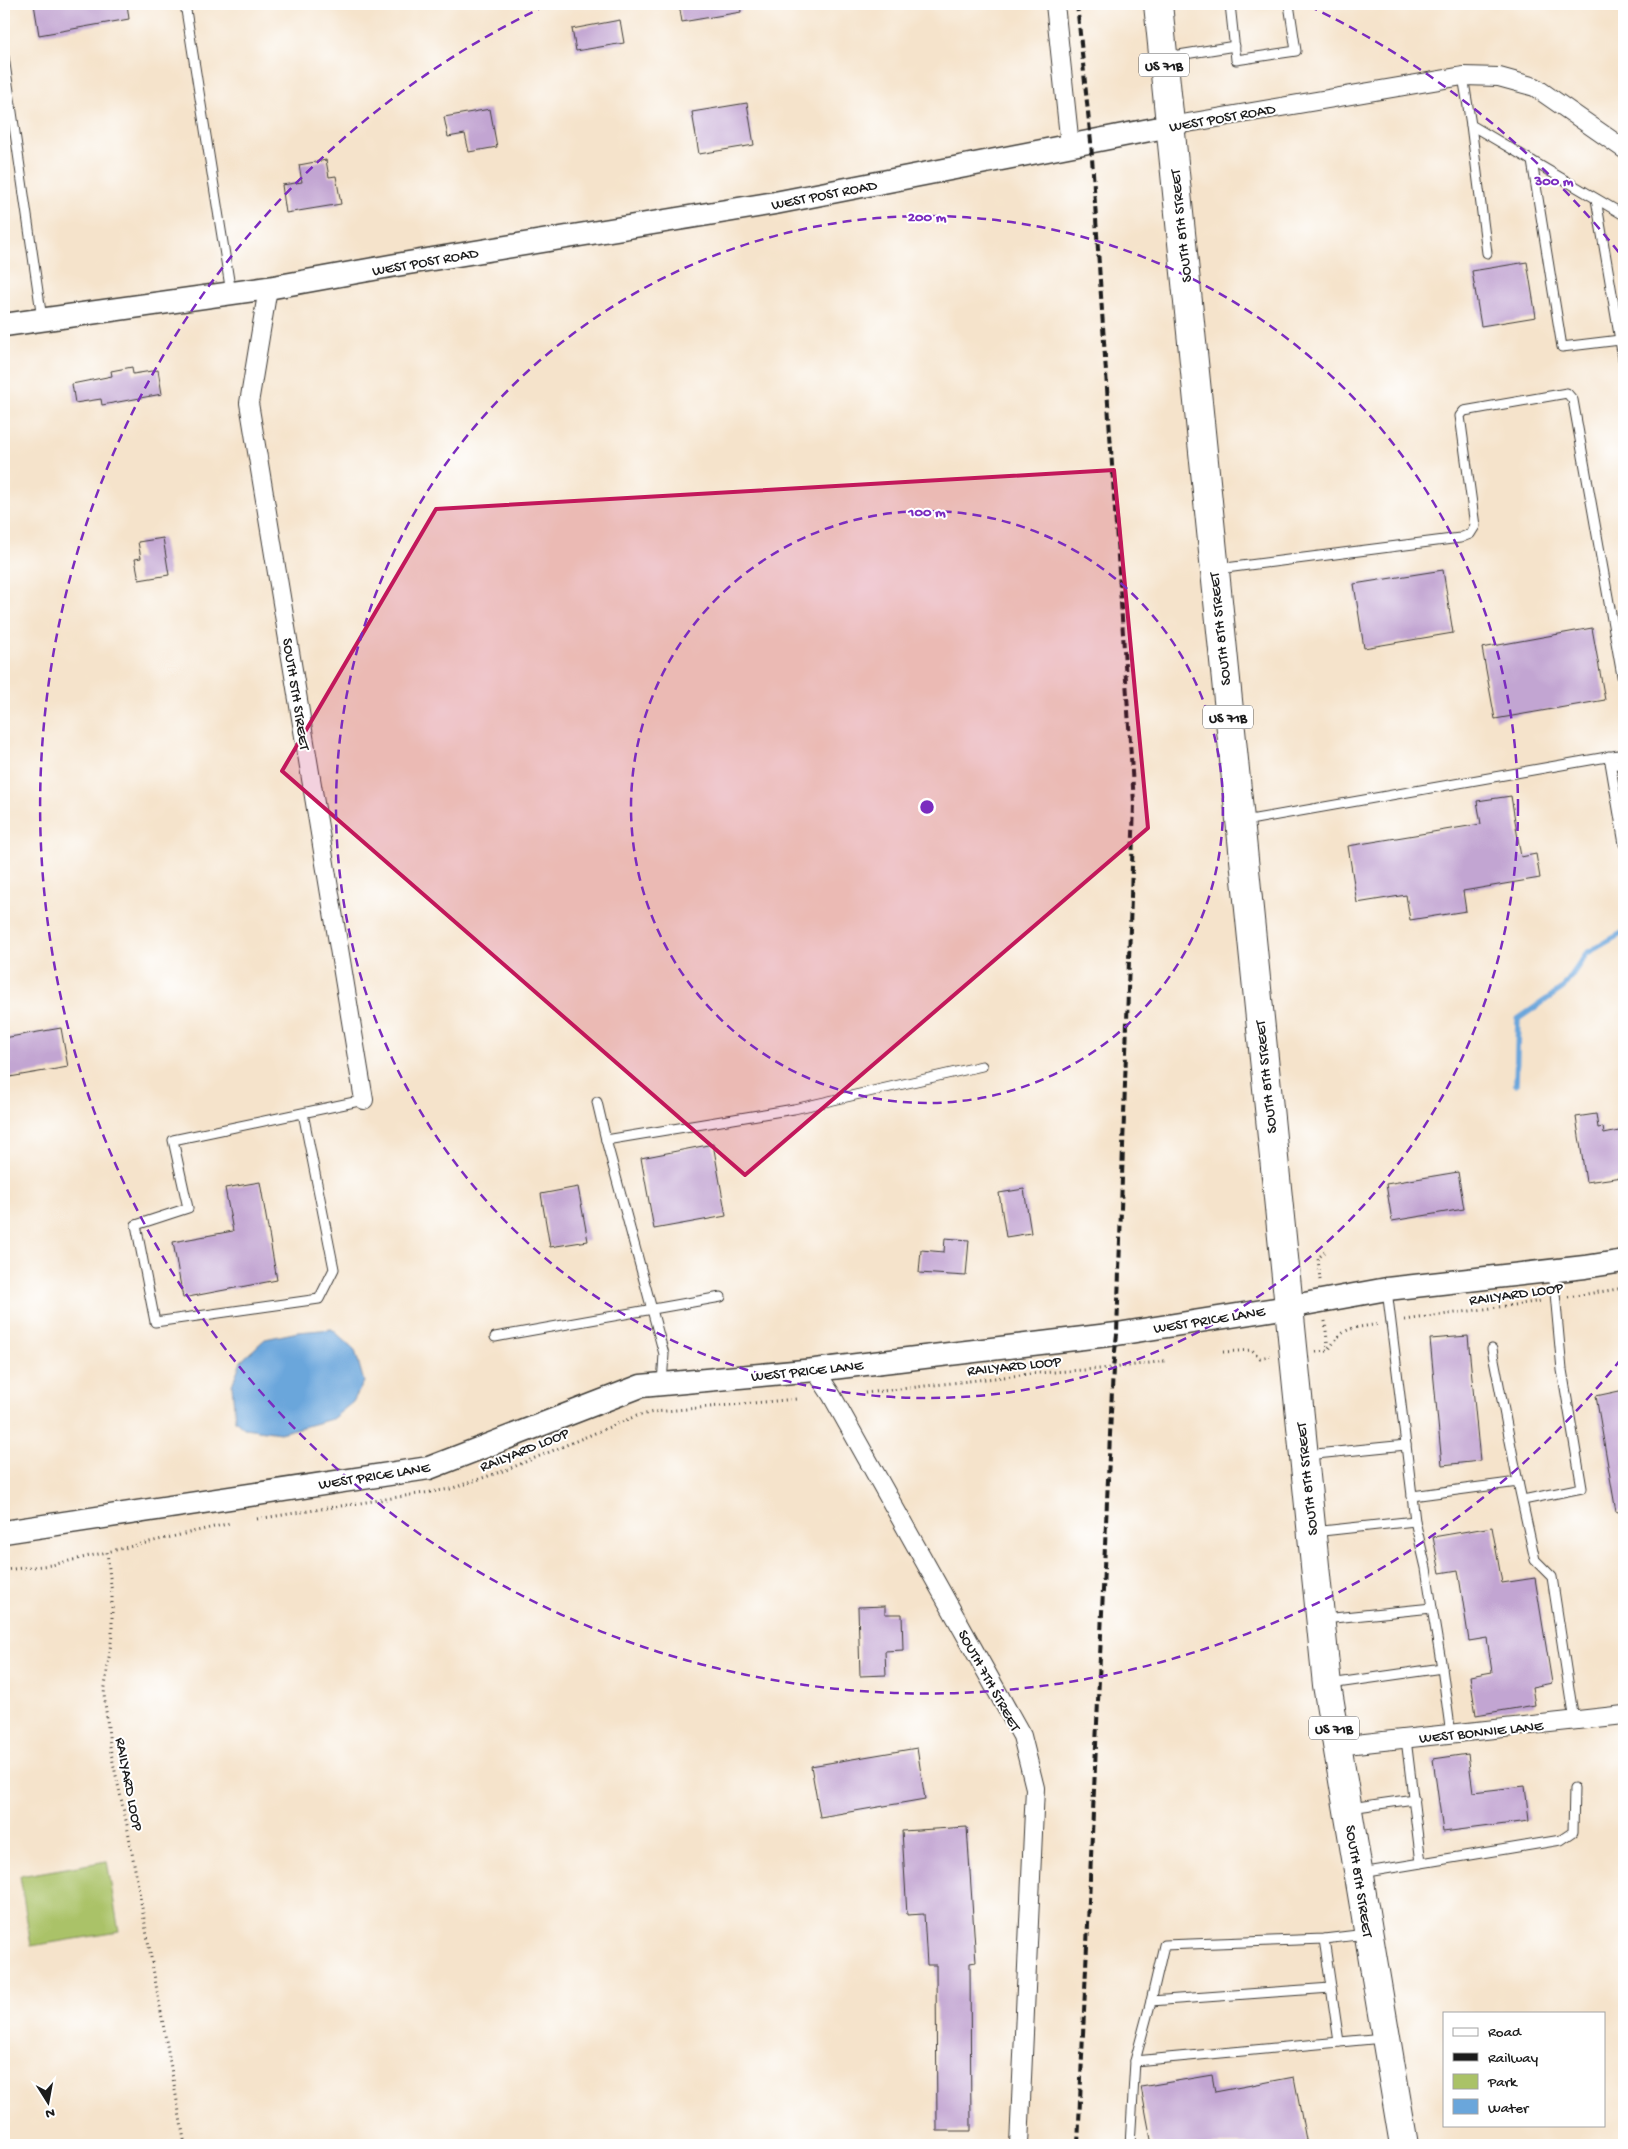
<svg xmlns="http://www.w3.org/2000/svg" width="1628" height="2149" font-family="'Gochi Hand',sans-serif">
	<rect width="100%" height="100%" fill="#fff"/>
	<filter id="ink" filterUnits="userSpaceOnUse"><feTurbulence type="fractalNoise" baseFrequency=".02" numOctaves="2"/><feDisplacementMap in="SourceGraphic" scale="10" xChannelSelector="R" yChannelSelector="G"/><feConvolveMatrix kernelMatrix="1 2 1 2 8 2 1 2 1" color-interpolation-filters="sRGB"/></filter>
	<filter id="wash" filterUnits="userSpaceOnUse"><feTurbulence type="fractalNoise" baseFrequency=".0096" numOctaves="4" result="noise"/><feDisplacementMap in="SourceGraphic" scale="20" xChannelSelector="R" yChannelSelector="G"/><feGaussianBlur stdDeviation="1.12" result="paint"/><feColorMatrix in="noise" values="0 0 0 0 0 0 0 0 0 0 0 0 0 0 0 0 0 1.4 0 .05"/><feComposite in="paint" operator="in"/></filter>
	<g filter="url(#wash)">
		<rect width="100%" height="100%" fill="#f5e3cb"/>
		<!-- green -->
		<polygon fill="#aac267" stroke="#636f42" points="107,1861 119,1932 31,1946 20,1876"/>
		<!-- water -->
		<polygon fill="#6aa6db" stroke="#43617c" points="332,1329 355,1350 364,1382 353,1402 332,1419 280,1433 244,1428 235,1420 232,1385 241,1361 265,1339 298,1332"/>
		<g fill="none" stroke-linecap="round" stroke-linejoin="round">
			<!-- stream -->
			<polyline stroke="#6aa6db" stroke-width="5.5" points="1516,1084 1518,1019 1563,988 1587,953 1624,932"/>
		</g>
		<g id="blocks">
			<!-- building -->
			<g fill="#c2a5d2">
				<polygon points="34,4 127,4 129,19 39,35"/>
				<polygon points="679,4 740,4 741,12 682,22"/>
				<polygon points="620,20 624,43 576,51 572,29"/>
				<polygon points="747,103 754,145 699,154 692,112"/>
				<polygon points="490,109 497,147 469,152 465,134 448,137 444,117"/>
				<polygon points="326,160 329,177 336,176 341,204 286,213 282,185 302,182 299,165"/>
				<polygon points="1527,262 1536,317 1481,326 1472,271"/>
				<polygon points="132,367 133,374 158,370 162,394 102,405 101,399 75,403 72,384 112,376 111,371"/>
				<polygon points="163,538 169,575 139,580 135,559 141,558 138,542"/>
				<polygon points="1443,570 1453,633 1364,648 1354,584"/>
				<polygon points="1592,628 1605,700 1495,719 1482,648"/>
				<polygon points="1511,796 1521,857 1536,854 1540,878 1463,891 1466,911 1410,920 1406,895 1357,903 1348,846 1481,824 1477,801"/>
				<polygon points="61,1028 68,1067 4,1078 4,1038"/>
				<polygon points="1596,1114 1598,1128 1603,1127 1604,1134 1624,1130 1624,1161 1620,1161 1623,1177 1586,1182 1576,1117"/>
				<polygon points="713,1144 726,1216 654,1229 641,1158"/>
				<polygon points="1458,1172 1464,1209 1392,1221 1386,1184"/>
				<polygon points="260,1182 277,1280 183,1298 173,1242 233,1231 225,1188"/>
				<polygon points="578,1187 588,1241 550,1247 541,1194"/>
				<polygon points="1024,1189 1031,1233 1006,1237 999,1193"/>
				<polygon points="945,1238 969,1240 966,1276 919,1273 921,1250 944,1252"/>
				<polygon points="1468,1336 1480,1461 1442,1465 1430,1339"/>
				<polygon points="1624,1390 1624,1511 1616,1512 1596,1396"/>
				<polygon points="1492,1527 1502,1583 1535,1578 1552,1683 1532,1687 1535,1705 1476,1715 1470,1676 1492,1672 1487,1638 1469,1641 1458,1570 1440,1573 1433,1537"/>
				<polygon points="885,1606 885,1614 902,1614 903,1650 885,1651 886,1675 860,1676 858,1607"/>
				<polygon points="917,1748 925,1799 820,1817 811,1766"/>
				<polygon points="1468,1754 1473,1792 1525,1786 1529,1821 1443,1832 1433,1759"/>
				<polygon points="967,1827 976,1962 970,1963 971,2131 937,2131 936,1965 927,1965 924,1914 907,1915 902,1831"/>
				<polygon points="1212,2075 1215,2092 1294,2077 1307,2145 1152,2145 1141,2087"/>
			</g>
		</g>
	</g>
	<g filter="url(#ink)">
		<use href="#blocks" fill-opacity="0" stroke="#3d3a36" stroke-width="1"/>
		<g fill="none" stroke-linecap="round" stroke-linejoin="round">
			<!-- service casing -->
			<g stroke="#3d3a36" stroke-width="11">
				<g id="service">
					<polyline points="185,4 231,293"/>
					<polyline points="1230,4 1236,60 1296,51 1289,4"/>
					<polyline points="4,57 42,319"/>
					<polyline points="1166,57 1235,46"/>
					<polyline points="1463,76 1471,125 1624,215"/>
					<polyline points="1471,125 1487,253"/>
					<polyline points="1532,161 1562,347 1620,340"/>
					<polyline points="1596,199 1624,364"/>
					<polyline points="1218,569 1460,538 1470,534 1475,526 1460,416 1464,411 1567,393 1573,400 1624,687"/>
					<polyline points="1609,756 1624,844"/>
					<polyline points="1611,765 1624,763"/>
					<polyline points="1244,821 1624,754"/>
					<polyline points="597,1102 606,1140"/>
					<polyline points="303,1113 334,1269 319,1299 155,1322 136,1225 188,1208 173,1140 364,1100"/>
					<polyline points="495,1337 721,1297"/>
					<polyline points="1492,1349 1518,1482"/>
					<polyline points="662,1384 664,1354 606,1140 794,1109 982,1066"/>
					<polyline points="1306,1455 1406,1445 1387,1290"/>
					<polyline points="1412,1496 1518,1482 1535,1560 1552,1577 1574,1721"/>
					<polyline points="1523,1500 1582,1488 1562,1370 1553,1271"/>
					<polyline points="1415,1521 1426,1568 1432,1608"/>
					<polyline points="1313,1532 1415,1521 1406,1445"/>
					<polyline points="1324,1619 1432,1608 1442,1668"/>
					<polyline points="1330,1684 1442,1668 1451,1735"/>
					<polyline points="1406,1739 1421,1863"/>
					<polyline points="1350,1808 1414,1799"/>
					<polyline points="1361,1873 1561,1840 1573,1832 1574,1788"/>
					<polyline points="1324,1939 1339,2042"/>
					<polyline points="1151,2001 1331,1988"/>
					<polyline points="1135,2061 1383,2038"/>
					<polyline points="1130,2145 1135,2061 1151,2001 1164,1945 1324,1939 1366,1934"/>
				</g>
			</g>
			<!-- minor casing -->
			<g stroke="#3d3a36" stroke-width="20">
				<g id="minor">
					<polyline points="1055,4 1070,146"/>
					<polyline points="1170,126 1463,76 1499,77 1535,87 1624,149"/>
					<polyline points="268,288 249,403 364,1100"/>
					<polyline points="815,1370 832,1396 1022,1736 1035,1788 1019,2145"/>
					<polyline points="1337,1746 1624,1715"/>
				</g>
			</g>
			<!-- tertiary casing -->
			<g stroke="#3d3a36" stroke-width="25">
				<g id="tertiary">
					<polyline points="4,325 268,288 396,265 775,203 1170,126"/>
					<polyline points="4,1532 429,1468 641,1386 815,1370 1117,1334 1288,1307 1387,1289 1585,1267 1624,1261"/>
				</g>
			</g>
			<!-- primary casing -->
			<g stroke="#3d3a36" stroke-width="30">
				<polyline id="primary" points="1158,4 1327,1685 1404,2145"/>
			</g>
			<!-- path -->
			<g stroke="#3d3a36" stroke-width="3" stroke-dasharray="1 4" stroke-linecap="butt">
				<polyline points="1320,1280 1318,1258 1325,1252"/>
				<polyline points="1568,1297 1624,1288"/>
				<polyline points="1405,1320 1542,1301"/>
				<polyline points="1325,1321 1328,1350"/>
				<polyline points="1223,1352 1252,1350 1260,1358 1270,1356"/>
				<path d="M 1316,1352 L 1328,1351 C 1344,1325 1351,1329 1379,1324"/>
				<polyline points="865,1393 1038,1373 1113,1368 1165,1361"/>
				<polyline points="257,1519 450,1489 506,1470 636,1416 654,1412 797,1399"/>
				<polyline points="4,1570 52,1565 107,1552"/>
				<polyline points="115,2145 120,2145"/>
				<polyline points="185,2145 127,1825 111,1753 104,1694 112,1635 112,1594 107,1552 231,1523"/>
			</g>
			<!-- service -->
			<use href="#service" stroke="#fff" stroke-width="9"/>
			<!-- minor -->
			<use href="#minor" stroke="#fff" stroke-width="18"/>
			<!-- tertiary -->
			<use href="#tertiary" stroke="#fff" stroke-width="22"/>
			<!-- primary -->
			<use href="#primary" stroke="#fff" stroke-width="28"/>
			<!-- rail -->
			<polyline stroke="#1c1c1c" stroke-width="4" stroke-dasharray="8 4" stroke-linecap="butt" points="1077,4 1091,142 1134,803 1117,1334 1113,1368 1078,2145"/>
		</g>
	</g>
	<!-- marked area -->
	<path fill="#c2185b" fill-opacity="0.2" stroke="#c2185b" stroke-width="4" stroke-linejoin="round" d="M 1114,470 L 1148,828 L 745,1175 L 282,771 L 436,509 Z"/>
	<!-- distance rings -->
	<g fill="none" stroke="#7b2cbf" stroke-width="2.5" stroke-dasharray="9 6">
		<circle cx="927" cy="807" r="296"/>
		<circle cx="927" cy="807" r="591"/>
		<path d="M1621 1359A887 887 0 1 1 545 6M1309 6A887 887 0 0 1 1621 255"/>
	</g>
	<g text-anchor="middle" stroke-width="4" stroke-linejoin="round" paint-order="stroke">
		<!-- shield labels -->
		<g fill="#fff" stroke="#606060" stroke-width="1">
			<rect x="1139" y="53.5" width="50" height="23" rx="4"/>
			<rect x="1203" y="705.5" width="50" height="23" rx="4"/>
			<rect x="1309" y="1716.5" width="50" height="23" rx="4"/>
		</g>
		<g font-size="14" font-weight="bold" fill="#1c1c1c">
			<text x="1164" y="70">US 71B</text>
			<text x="1228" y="722">US 71B</text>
			<text x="1334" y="1733">US 71B</text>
		</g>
		<!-- street labels -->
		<g font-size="15" fill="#1c1c1c" stroke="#fff">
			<text transform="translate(1222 117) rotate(-10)" y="5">WEST POST ROAD</text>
			<text transform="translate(824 194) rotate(-11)" y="5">WEST POST ROAD</text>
			<text transform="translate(1180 226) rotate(-96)" y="5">SOUTH 8TH STREET</text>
			<text transform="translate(425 261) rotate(-10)" y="5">WEST POST ROAD</text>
			<text transform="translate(1219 629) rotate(-96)" y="5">SOUTH 8TH STREET</text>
			<text transform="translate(297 694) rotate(81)" y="5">SOUTH 5TH STREET</text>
			<text transform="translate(1265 1077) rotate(-96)" y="5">SOUTH 8TH STREET</text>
			<text transform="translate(1516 1293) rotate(-8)" y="5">RAILYARD LOOP</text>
			<text transform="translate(1209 1319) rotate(-9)" y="5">WEST PRICE LANE</text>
			<text transform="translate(1014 1365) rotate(-6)" y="5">RAILYARD LOOP</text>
			<text transform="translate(807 1370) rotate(-6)" y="5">WEST PRICE LANE</text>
			<text transform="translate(524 1449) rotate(-22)" y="5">RAILYARD LOOP</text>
			<text transform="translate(374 1475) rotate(-9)" y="5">WEST PRICE LANE</text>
			<text transform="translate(1306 1479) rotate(-96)" y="5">SOUTH 8TH STREET</text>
			<text transform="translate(990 1680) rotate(61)" y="5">SOUTH 7TH STREET</text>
			<text transform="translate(1481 1731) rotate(-6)" y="5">WEST BONNIE LANE</text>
			<text transform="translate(130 1784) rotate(79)" y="5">RAILYARD LOOP</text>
			<text transform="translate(1360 1881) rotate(81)" y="5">SOUTH 8TH STREET</text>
		</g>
	</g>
	<circle cx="927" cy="807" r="8" fill="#7b2cbf" stroke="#fff" stroke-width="2.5"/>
	<g font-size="15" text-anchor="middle" font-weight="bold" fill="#7b2cbf" stroke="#fff" stroke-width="4" stroke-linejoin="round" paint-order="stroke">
		<text x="1554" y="185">300 m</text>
		<text x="927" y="221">200 m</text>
		<text x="927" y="516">100 m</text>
	</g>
	<!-- margin -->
	<rect width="1628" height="2149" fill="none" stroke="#fff" stroke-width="20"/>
	<!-- legend -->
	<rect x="1443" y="2012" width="162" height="115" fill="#ffffff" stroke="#a4a4a4"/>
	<rect x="1453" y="2028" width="25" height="8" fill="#ffffff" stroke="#a4a4a4"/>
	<text x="1488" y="2036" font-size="15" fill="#1c1c1c">Road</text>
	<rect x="1453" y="2053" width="25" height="8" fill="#1c1c1c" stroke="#a4a4a4"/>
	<text x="1488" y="2062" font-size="15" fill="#1c1c1c">Railway</text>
	<rect x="1453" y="2074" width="25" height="15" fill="#aac267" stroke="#a4a4a4"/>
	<text x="1488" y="2086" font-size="15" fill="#1c1c1c">Park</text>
	<rect x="1453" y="2099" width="25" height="15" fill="#6aa6db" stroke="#a4a4a4"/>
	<text x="1488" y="2112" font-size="15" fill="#1c1c1c">Water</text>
	<!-- north arrow -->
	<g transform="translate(48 2102) rotate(169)" stroke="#ffffff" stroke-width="4" paint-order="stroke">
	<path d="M0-4L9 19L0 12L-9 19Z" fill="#1c1c1c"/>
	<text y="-8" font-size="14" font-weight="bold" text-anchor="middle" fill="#1c1c1c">N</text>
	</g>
</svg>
